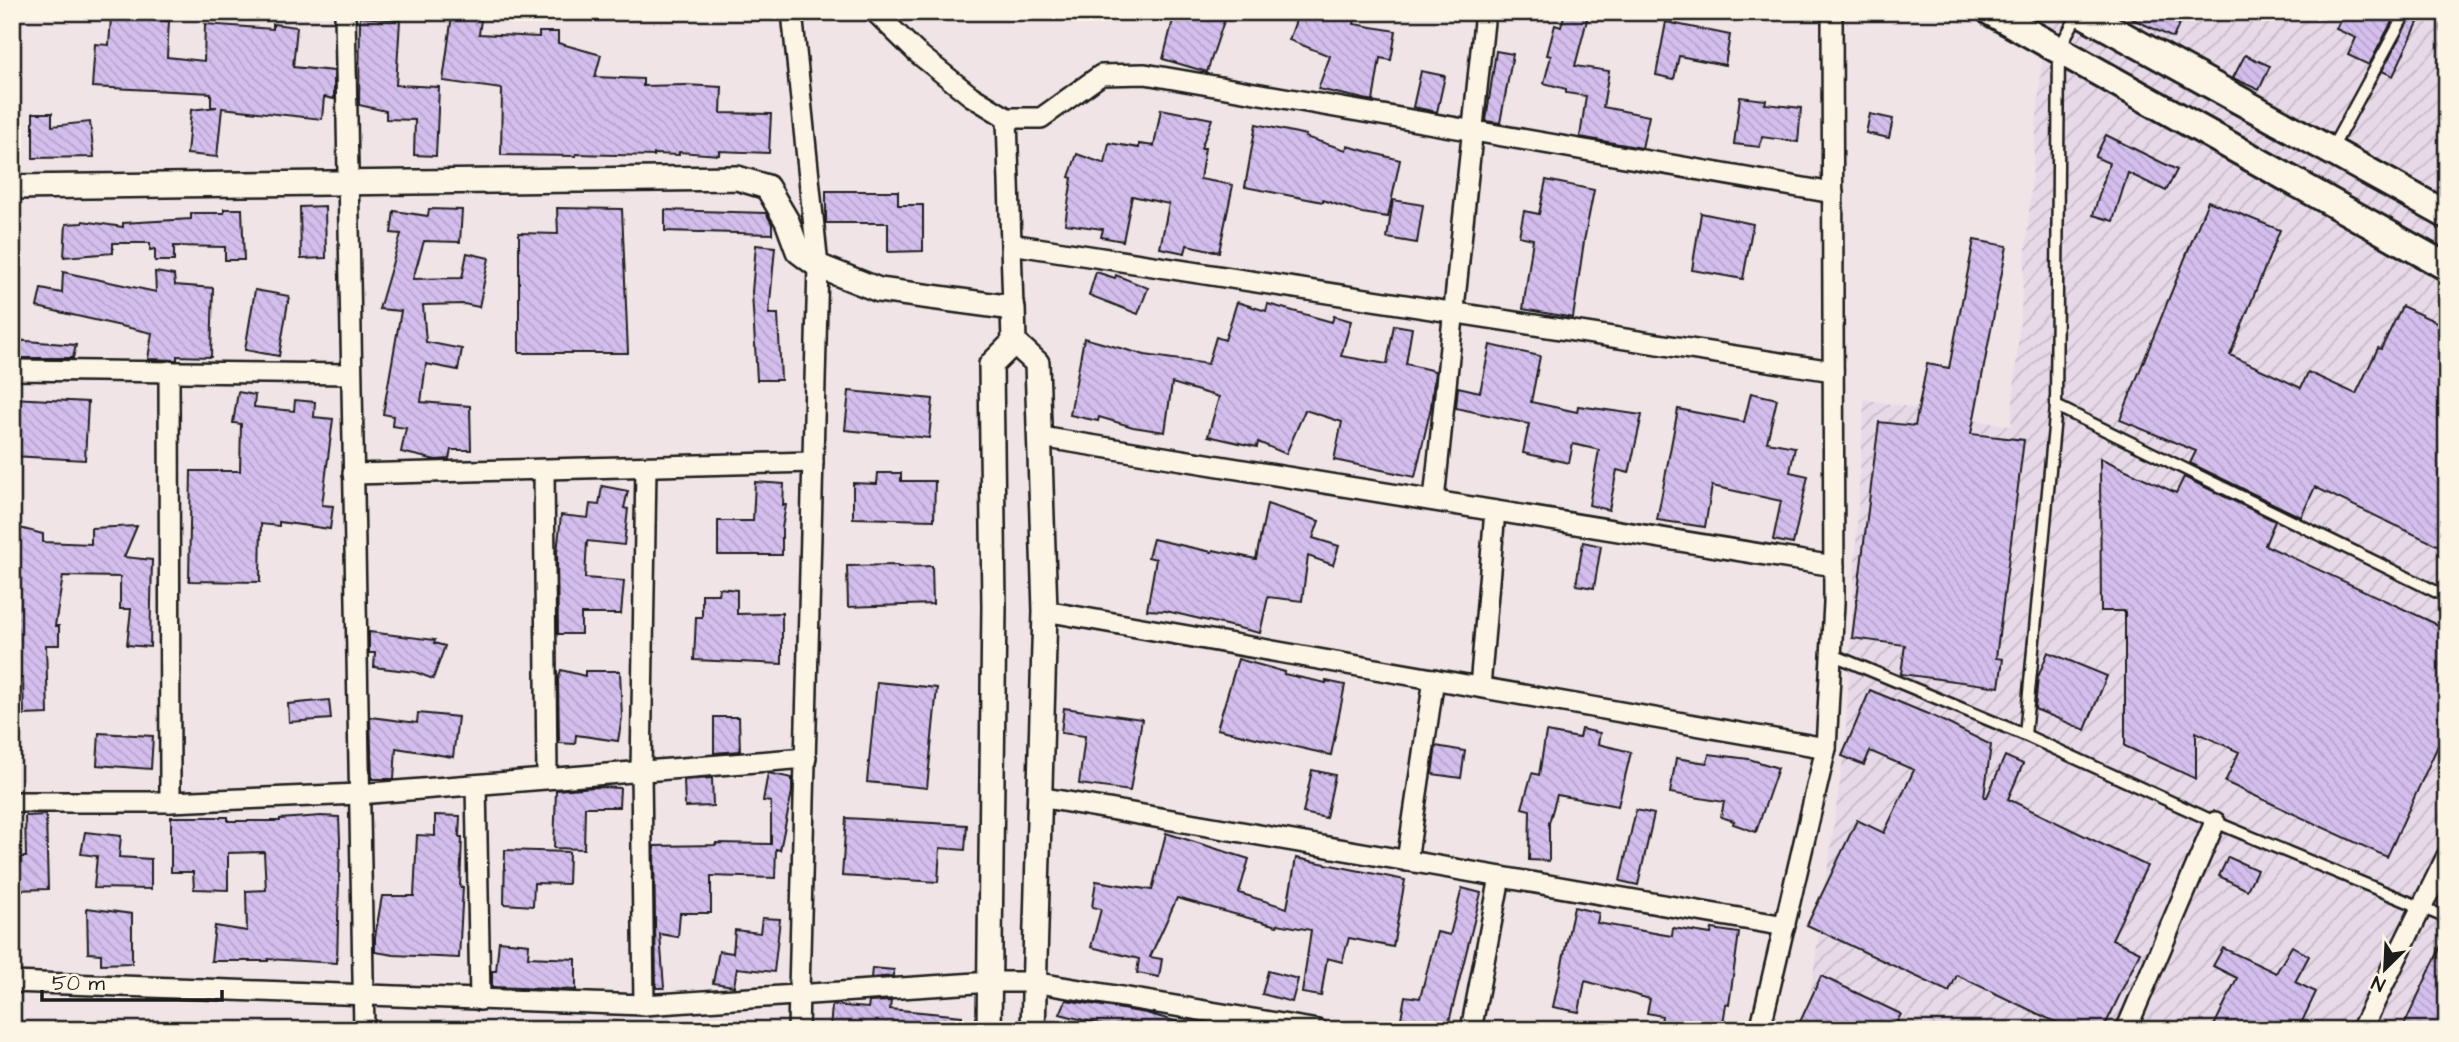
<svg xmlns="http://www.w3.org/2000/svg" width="2459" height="1042" font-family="'Architects Daughter',sans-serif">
	<defs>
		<pattern id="industrial-furrows" width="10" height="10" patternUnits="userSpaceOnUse" patternTransform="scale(1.75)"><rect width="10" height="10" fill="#e8d9e9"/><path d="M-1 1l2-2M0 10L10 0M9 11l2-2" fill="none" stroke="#c6bac7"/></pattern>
		<pattern id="building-back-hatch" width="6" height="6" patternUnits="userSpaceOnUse" patternTransform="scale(1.75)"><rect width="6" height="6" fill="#d4beed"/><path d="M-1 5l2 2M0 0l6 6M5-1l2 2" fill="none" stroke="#b5a3cb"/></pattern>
	</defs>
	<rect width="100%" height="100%" fill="#f0e4e7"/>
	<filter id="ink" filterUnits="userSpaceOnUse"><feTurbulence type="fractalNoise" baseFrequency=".0143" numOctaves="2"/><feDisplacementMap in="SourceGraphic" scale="14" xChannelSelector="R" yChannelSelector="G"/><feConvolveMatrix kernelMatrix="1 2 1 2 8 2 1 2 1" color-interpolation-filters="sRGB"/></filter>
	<g filter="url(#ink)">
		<!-- industrial -->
		<polygon fill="url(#industrial-furrows)" points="2046,12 2447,12 2447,1030 1803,1030 1808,1011 1845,745 1864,399 2011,426"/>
		<!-- building -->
		<g fill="url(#building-back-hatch)" stroke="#1c1c1c" stroke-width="2">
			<polygon points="1175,12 1227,12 1207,72 1163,59"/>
			<polygon points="1299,12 1356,12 1354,24 1396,31 1391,60 1380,58 1373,101 1318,89 1330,56 1289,40"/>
			<polygon points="1565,12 1589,12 1575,66 1609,71 1603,107 1649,116 1642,148 1580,137 1586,96 1566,93 1566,89 1544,83 1551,56 1547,55 1555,25 1561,27"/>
			<polygon points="2118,12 2185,12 2173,38"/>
			<polygon points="2344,12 2397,12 2369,65 2348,55 2356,38 2336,29"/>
			<polygon points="2413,12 2423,12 2393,76 2382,71"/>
			<polygon points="452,15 481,20 479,34 539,37 539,32 558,32 558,43 601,55 595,77 643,79 643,86 685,85 722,87 721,113 771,114 769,153 719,151 719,155 679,152 679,155 654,154 654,156 576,154 576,156 501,155 502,89 443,81"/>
			<polygon points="360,17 400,20 396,85 439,87 436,156 414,155 415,120 386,119 386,111 359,105"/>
			<polygon points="111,18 169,21 167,57 204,61 205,24 273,29 273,24 297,27 293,67 334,71 334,99 324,97 322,119 222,108 217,157 187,154 191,110 217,107 211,107 211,93 92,87 95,44 109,45"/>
			<polygon points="1666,22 1730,35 1725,65 1679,56 1674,79 1656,75"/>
			<polygon points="1496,51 1513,54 1500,123 1486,121"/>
			<polygon points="2245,55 2270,66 2259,90 2233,78"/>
			<polygon points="1421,71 1445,76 1437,112 1413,107"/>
			<polygon points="1740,97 1766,100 1765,104 1801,108 1798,142 1762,137 1760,147 1734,144"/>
			<polygon points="1161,109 1212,119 1201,148 1205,148 1200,179 1233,185 1219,252 1187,245 1185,253 1160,248 1169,204 1132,196 1123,241 1101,237 1103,229 1065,224 1072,178 1069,177 1077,154 1105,164 1109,143 1139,148 1139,144 1154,146"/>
			<polygon points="33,113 52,113 52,126 90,122 94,157 33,158"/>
			<polygon points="1870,114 1893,119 1889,138 1866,133"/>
			<polygon points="1256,124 1306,135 1305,137 1346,150 1347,146 1400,160 1388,217 1362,213 1323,200 1323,202 1245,187"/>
			<polygon points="2106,135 2177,170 2166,191 2128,173 2113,221 2093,215 2109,163 2095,157"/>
			<polygon points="1546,180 1594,190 1584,241 1573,318 1523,309 1533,239 1519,236 1524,211 1539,214"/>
			<polygon points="826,191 898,191 898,205 923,205 923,251 888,252 888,223 826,223"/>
			<polygon points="1393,200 1423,205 1417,243 1387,238"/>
			<polygon points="2208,201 2280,230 2230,355 2301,388 2308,372 2356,394 2378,348 2381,349 2402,306 2447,327 2447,550 2315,487 2301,517 2190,463 2196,451 2120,420"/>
			<polygon points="325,206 326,258 301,259 300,207"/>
			<polygon points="557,208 622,209 628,353 519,353 519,233 558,234"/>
			<polygon points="224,209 242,209 244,260 225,260 225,247 174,246 174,261 155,261 155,249 150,250 150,243 113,243 113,253 64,257 66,224 82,223 83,221 123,227 123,223 191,219 191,213 224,213"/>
			<polygon points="429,209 462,210 460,242 424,241 413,279 462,278 467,253 489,258 479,307 464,304 423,305 426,342 462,349 458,370 426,364 421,402 470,406 471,450 451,450 449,459 436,460 401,452 406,428 392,426 393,416 383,414 401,311 379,309 401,234 391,233 394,211 428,216"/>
			<polygon points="665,210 766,213 772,224 772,234 665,231"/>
			<polygon points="1701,213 1753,224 1743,279 1692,270"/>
			<polygon points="1974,240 2007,246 1971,434 2024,440 1996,658 2003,659 1999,687 1901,674 1905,645 1852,638 1879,422 1915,426 1927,364 1949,368"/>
			<polygon points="756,245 775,247 769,314 778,314 781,380 757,380 752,292"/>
			<polygon points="63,272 156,292 155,272 174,275 175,285 213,288 211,357 177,356 177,360 148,359 152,333 37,307 41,289 62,293"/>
			<polygon points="1096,272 1115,278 1116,275 1148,288 1138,314 1089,295"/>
			<polygon points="255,290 289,296 279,356 245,350"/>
			<polygon points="1237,302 1266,311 1268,304 1332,322 1334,316 1351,321 1341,356 1387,364 1394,325 1412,328 1406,364 1435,371 1431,407 1415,477 1334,460 1342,422 1305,410 1286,454 1258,442 1257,447 1208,436 1219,397 1172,383 1165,432 1133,427 1099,417 1098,421 1070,415 1084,338 1145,355 1208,364 1216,337 1225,340"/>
			<polygon points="12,340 14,340 76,345 73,358 13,358"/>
			<polygon points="1490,345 1540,356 1531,402 1577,412 1578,406 1642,415 1629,473 1617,470 1609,510 1589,505 1599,450 1573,444 1569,463 1523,453 1529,424 1456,408 1458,387 1480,392"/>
			<polygon points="849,391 933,399 929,438 845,430"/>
			<polygon points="238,392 255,395 254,407 294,411 295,400 315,402 314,417 333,419 322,505 333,506 330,529 279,522 279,526 261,524 260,582 189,581 191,471 240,471 241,424 233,423"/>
			<polygon points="1751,393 1777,399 1767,442 1795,447 1790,472 1808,476 1793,544 1773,540 1781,501 1712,486 1705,527 1657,520 1678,409 1744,422"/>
			<polygon points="12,398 88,402 85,460 12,456"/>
			<polygon points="2100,458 2176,493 2184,477 2275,521 2265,545 2447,629 2447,726 2387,857 2225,782 2239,752 2196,732 2196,779 2125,746 2125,611 2101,611"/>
			<polygon points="878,473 901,473 901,481 935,481 934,520 853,518 853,483 877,484"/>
			<polygon points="755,482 784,484 783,505 786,505 782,528 782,555 718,555 718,521 753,521"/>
			<polygon points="602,486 628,491 624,508 628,509 624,545 587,541 585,578 624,581 621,614 581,614 581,634 558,634 557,553 561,515 588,518 590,504 599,505"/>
			<polygon points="1267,504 1319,521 1313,538 1339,546 1333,565 1308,556 1302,601 1268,597 1260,633 1166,611 1147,610 1156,559 1148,557 1153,539 1212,552 1213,550 1256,559"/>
			<polygon points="12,526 43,534 43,542 91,544 91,528 137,526 124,557 152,560 150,647 127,645 131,609 120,609 120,577 63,576 55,626 59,626 59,645 46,645 48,714 24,715 23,678 12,678"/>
			<polygon points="1583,542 1601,546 1594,588 1576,585"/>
			<polygon points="897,565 898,567 932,566 933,604 848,607 847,566"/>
			<polygon points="719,588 737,590 737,614 782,613 782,664 694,660 696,617 702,617 702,594 718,594"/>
			<polygon points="369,632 435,640 434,643 445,646 433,679 415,672 374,667 375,653 369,653"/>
			<polygon points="2048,652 2107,676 2085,730 2035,709 2038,677"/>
			<polygon points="1238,659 1285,672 1284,674 1326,683 1326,681 1345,685 1331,755 1217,729"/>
			<polygon points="561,670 585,676 585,671 620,671 622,718 618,741 576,735 575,744 559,743 558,680"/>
			<polygon points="877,682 937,688 927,788 867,782"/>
			<polygon points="1870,690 1935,717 1991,745 1984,797 1987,797 2005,756 2023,764 2008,799 2147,866 2112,939 2140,952 2103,1030 2072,1030 1957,975 1949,992 1807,925 1857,820 1884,833 1914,770 1870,751 1864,765 1842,756"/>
			<polygon points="329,700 331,719 289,722 288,704"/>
			<polygon points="1064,708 1142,719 1130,791 1079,784 1085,736 1061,733"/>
			<polygon points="418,713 458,717 453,757 396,748 394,779 372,779 370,717 417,723"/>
			<polygon points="714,717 739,717 740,751 714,753"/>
			<polygon points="1581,729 1600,733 1598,744 1631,752 1618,806 1557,795 1549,823 1549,861 1529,860 1530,810 1522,808 1532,773 1539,775 1546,732 1579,738"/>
			<polygon points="99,733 153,736 151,769 97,765"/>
			<polygon points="1436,746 1465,751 1461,778 1432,774"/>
			<polygon points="1709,754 1749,759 1778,768 1756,832 1733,824 1734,821 1721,817 1724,802 1670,793 1676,758 1707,763"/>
			<polygon points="1312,770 1335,775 1326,818 1303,813"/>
			<polygon points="768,773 792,778 792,792 780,850 776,849 775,878 711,876 711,913 680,913 678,937 660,934 664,988 656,988 654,846 716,845 716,843 771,844 771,802 763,801"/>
			<polygon points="712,778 713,806 685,807 684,780"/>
			<polygon points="596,787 620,788 619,807 585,807 584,849 554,848 556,790"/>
			<polygon points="1636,810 1654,814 1638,885 1620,881"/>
			<polygon points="46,815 48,889 12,890 12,857 26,857 25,816"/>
			<polygon points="435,815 460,816 459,837 462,837 460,887 463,887 459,958 394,955 375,952 375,937 382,896 414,896 417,835 435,836"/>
			<polygon points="321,816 339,817 340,840 337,963 268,959 268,961 211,961 215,926 247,931 246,891 266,890 264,852 228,853 228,890 194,889 193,872 171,872 171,817 228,817 228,821 280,821 280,819"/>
			<polygon points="846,818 967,825 965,850 940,848 938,882 842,876"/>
			<polygon points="85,832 121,836 119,857 151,859 151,889 94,888 97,856 81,854"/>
			<polygon points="1166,833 1249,859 1239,893 1287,908 1296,858 1405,880 1393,947 1349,938 1342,962 1327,958 1321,996 1302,993 1311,930 1278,924 1277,926 1177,898 1150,957 1162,959 1159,977 1137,973 1139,959 1091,947 1101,909 1092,907 1096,881 1152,890"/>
			<polygon points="505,850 569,852 568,884 534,883 533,906 504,904"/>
			<polygon points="2228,857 2257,870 2247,890 2219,876"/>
			<polygon points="1462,888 1481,893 1447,1030 1400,1024 1405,996 1420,998 1437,932 1450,935"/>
			<polygon points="1574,907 1599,913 1597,923 1672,936 1673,928 1711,934 1712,929 1739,933 1729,1005 1726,1004 1722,1030 1660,1030 1662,1016 1647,1013 1650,999 1585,981 1579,1012 1553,1007"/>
			<polygon points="87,908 132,914 132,963 101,964 101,954 88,953"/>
			<polygon points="762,918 780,919 774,972 737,968 734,986 713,983 719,951 733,953 735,930 760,933"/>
			<polygon points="2447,933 2447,1030 2402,1030"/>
			<polygon points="499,941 529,944 528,957 576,959 576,990 492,987 492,971 496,971"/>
			<polygon points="2292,946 2309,956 2295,982 2316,992 2298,1030 2212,1030 2237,978 2213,966 2223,948 2276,973"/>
			<polygon points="872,968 894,970 894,976 871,978"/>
			<polygon points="1268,971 1298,979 1292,1002 1262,994"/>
			<polygon points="1821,976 1901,1014 1893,1030 1810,1030 1799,1024"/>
			<polygon points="1066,1000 1146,1013 1178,1022 1177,1030 1122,1030 1060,1014"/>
			<polygon points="891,1001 890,1009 962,1016 961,1030 830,1030 832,1005 868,1008 869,1002"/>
		</g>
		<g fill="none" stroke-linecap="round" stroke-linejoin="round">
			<!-- service casing -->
			<g stroke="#1c1c1c" stroke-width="15">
				<g id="service">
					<polyline points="2331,150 2406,12"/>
					<polyline points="2056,406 2447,597"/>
					<polyline points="1831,654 2025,735 2215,822 2447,918"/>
					<polyline points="2025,735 2056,406 2059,48 2079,13"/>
				</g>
			</g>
			<!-- minor casing -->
			<g stroke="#1c1c1c" stroke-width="24">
				<g id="minor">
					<polyline points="345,12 364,1030"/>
					<polyline points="792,12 818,266 798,1030"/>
					<polyline points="875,12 916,52 971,96 1007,118 1041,118 1101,75 1145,74 1833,193"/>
					<polyline points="1007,118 1013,308"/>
					<polyline points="1011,244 1833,371"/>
					<polyline points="12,370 351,374"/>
					<polyline points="169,371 170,802"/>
					<polyline points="1041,437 1834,566"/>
					<polyline points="544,470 547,777"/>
					<polyline points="353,474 813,462"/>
					<polyline points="1434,500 1485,12"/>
					<polyline points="1045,611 1826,748"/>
					<polyline points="1480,687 1495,511"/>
					<polyline points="476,785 480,1000"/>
					<polyline points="1039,797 1785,926"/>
					<polyline points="12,802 170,802 359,794 806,758"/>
					<polyline points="1407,861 1434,679"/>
					<polyline points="12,982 644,1005 991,982 1033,982 1318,1030"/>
					<polyline points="644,1005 641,771 646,467"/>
					<polyline points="1471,1030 1500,877"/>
					<polyline points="1760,1030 1826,748 1834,603 1832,12"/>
					<polyline points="2126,1030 2215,822"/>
					<polyline points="2361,1030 2447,856"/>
				</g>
			</g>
			<!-- tertiary casing -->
			<g stroke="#1c1c1c" stroke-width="28">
				<g id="tertiary">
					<polyline points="12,187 737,178 767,187 787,221 798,251 818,266 879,290 1013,308 1014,342 991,365 994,607 989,1030"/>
					<polyline points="1014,342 1037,363 1045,611 1033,1030"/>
				</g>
			</g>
			<!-- secondary casing -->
			<g stroke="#1c1c1c" stroke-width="32">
				<g id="secondary">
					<polyline points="1991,12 2447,267"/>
					<polyline points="2080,12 2447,215"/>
				</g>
			</g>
			<!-- service -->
			<use href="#service" stroke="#fcf5e5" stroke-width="10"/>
			<!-- minor -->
			<use href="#minor" stroke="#fcf5e5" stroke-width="19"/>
			<!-- tertiary -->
			<use href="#tertiary" stroke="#fcf5e5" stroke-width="23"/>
			<!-- secondary -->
			<use href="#secondary" stroke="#fcf5e5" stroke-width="26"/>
		</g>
	</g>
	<!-- margin -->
	<rect width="2459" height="1042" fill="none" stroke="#fcf5e5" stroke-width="42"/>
	<rect x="21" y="21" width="2417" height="1000" fill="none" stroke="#1c1c1c" stroke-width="2.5" filter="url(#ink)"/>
	<!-- north arrow -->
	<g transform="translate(2385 969) rotate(204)" stroke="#fcf5e5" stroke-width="5" paint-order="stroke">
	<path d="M0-5L12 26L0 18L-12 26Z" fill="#1c1c1c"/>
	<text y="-10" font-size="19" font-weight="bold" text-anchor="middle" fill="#1c1c1c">N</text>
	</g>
	<!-- scale -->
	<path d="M42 990v10h180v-10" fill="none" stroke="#1c1c1c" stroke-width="3.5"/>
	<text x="52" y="990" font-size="21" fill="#1c1c1c" stroke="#fcf5e5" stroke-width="5" paint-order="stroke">50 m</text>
</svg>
